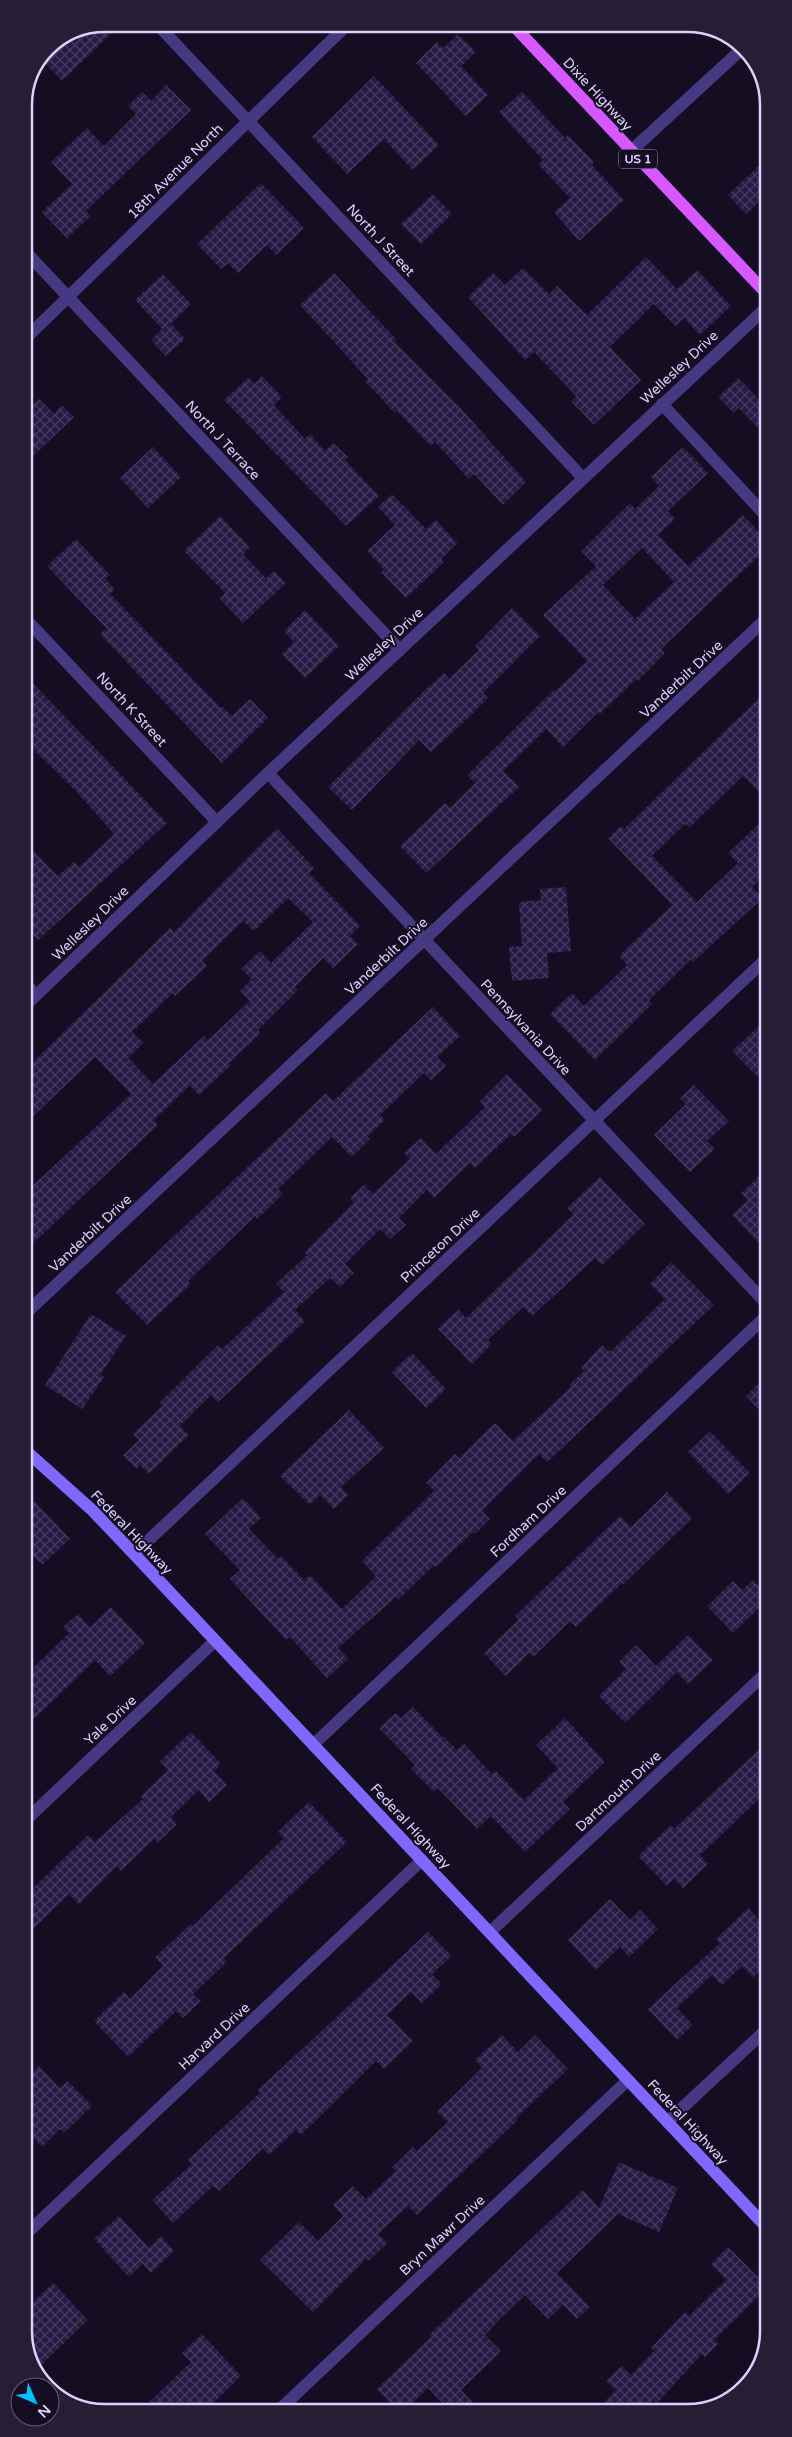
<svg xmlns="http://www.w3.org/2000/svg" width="792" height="2437" font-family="'Varela Round',sans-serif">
	<defs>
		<pattern id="building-cross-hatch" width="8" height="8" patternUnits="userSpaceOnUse" patternTransform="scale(1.25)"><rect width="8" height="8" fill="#281a44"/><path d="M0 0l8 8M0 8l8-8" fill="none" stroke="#473a60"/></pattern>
	</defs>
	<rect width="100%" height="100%" fill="#150e23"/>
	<!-- building -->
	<g fill="url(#building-cross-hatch)" fill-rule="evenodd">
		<polygon points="105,24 121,24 62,81 42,60 48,47"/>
		<polygon points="458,34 476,52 461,66 488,95 466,116 416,63 437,42 443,48"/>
		<polygon points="374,76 439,145 413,170 384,139 347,174 312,137"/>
		<polygon points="166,85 191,110 86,211 91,216 67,238 42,212 72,184 51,162 87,128 104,146 136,114 128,106 142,92 151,101"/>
		<polygon points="522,92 565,138 568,135 594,162 592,165 624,200 579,241 554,212 570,198 538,164 543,160 499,112"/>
		<polygon points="766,159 766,194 746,214 728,195"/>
		<polygon points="261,183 304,228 276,255 267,245 238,273 228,263 221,269 197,244"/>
		<polygon points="433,194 452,214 421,244 401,224"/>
		<polygon points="646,257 677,289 697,270 731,306 700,335 684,318 676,326 654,304 610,347 641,380 594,425 571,401 576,396 534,352 525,360 468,297 493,273 505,285 523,268 549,294 557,286 587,315"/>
		<polygon points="334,273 397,340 395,342 465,413 526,482 503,505 474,474 469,479 435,442 431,446 397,411 395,413 365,381 368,379 300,305"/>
		<polygon points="163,274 191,304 171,324 185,339 166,356 151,340 162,329 135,300"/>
		<polygon points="262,376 282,397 274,405 305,439 310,434 325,451 333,443 348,457 345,460 379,496 346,526 224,400 248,378 254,384"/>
		<polygon points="738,378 766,407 766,436 739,408 734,413 718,397"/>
		<polygon points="39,399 54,414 62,405 74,417 31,458 24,451 24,443 33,434 24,425 24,413"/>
		<polygon points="153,447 181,477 148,508 120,478"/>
		<path d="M 683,447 L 708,473 L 668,511 L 675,519 L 658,535 L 688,566 L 743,515 L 766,540 L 766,549 L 661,649 L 665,653 L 638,681 L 636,679 L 600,714 L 598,712 L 563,747 L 546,729 L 503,771 L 519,787 L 426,873 L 400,846 L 445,803 L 450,808 L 475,783 L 467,775 L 554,690 L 555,691 L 587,661 L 543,615 L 596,566 L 581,551 L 630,503 L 635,509 L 659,486 L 651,477 ZM 642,548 L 674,582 L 635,619 L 603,585 Z"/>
		<polygon points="392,494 426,529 436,520 457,543 441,559 444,562 406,598 381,572 384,569 367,551 395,525 378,507"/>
		<polygon points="220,516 250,547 243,554 266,578 274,571 286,583 243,623 220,599 225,593 184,551"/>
		<polygon points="76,539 110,575 105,578 115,590 110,594 221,708 223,707 232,716 250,699 268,718 222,763 100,634 106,628 47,566"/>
		<polygon points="512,608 540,636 483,693 488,698 466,720 431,752 419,740 352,810 328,787 426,689 444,673 449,679 479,650 475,646"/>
		<polygon points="305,610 339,646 305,678 282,654 294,642 284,631"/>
		<polygon points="25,675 167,823 38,940 25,925 25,859 33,851 58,876 74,862 79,867 114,834 76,791 25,741"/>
		<polygon points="766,691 766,799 743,776 689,828 685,824 652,856 697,902 738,863 728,853 766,817 766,874 752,887 763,898 693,962 691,959 649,1000 652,1004 595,1060 550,1014 572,993 584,1006 627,965 619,956 672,905 608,838 621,826 624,829"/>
		<path d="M 277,828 L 314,868 L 309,873 L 360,926 L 350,936 L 358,944 L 333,968 L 323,958 L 295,987 L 298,990 L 258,1030 L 261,1033 L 229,1063 L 231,1065 L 199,1095 L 190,1085 L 154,1120 L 158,1125 L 25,1251 L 25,1193 L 131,1094 L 95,1057 L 25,1124 L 25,1070 L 170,928 L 174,932 ZM 288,898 L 313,922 L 271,963 L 260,951 L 241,969 L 252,979 L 240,991 L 250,1001 L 208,1040 L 204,1036 L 153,1084 L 128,1058 L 143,1043 L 132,1032 L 173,993 L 175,996 L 207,966 L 202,961 L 243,921 L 254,931 Z"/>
		<polygon points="566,887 571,951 547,953 549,978 512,981 509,947 522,946 519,902 541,900 540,889"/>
		<polygon points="433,1007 460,1036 437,1057 446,1066 431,1080 424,1073 380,1115 385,1120 367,1137 370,1139 352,1157 332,1137 278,1189 283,1194 257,1219 255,1216 188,1281 191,1284 147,1325 115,1292 326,1093 333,1101"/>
		<polygon points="767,1019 767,1086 732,1051"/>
		<polygon points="507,1074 542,1110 514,1137 511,1134 475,1168 470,1163 434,1198 427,1190 399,1218 406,1225 390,1239 380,1229 345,1264 354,1273 340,1287 330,1278 295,1310 305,1321 218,1402 211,1395 180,1426 189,1435 149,1474 140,1465 137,1469 123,1455 139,1440 133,1434 162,1406 159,1403 218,1345 222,1349 284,1292 276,1284 307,1255 305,1252 354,1202 350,1198 364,1185 373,1194 410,1159 404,1153 421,1138 436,1154 485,1107 480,1101"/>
		<polygon points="694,1085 729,1121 707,1141 715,1149 690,1172 654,1135 686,1104 680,1098"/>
		<polygon points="767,1168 767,1252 732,1215 748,1200 741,1193"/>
		<polygon points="600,1177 645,1224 602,1265 595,1258 532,1316 523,1307 488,1340 492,1344 472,1364 438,1329 458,1309 466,1318 574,1214 567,1208"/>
		<polygon points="671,1262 714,1305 547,1462 539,1454 482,1511 490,1519 475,1534 473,1532 436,1567 434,1565 399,1599 396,1597 338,1648 348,1659 327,1678 290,1637 286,1640 230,1579 240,1570 205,1534 243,1498 261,1518 249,1529 278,1559 281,1556 304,1580 310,1575 342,1609 376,1576 362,1561 434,1491 426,1483 455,1454 459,1458 495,1423 513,1441 571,1387 569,1385 584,1371 581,1368 602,1345 610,1352 665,1299 650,1284"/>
		<polygon points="91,1314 126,1336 100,1375 104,1377 82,1409 45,1385"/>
		<polygon points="412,1353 446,1389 426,1408 392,1372"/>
		<polygon points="767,1375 767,1418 746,1396"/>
		<polygon points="349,1410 384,1448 341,1487 348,1495 334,1509 320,1495 310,1505 280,1476"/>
		<polygon points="710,1431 750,1473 728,1494 688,1452"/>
		<polygon points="25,1491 70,1539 42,1565 26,1548"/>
		<polygon points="667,1492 692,1518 624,1584 622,1583 576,1627 570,1621 533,1657 529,1653 506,1676 484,1653 519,1619 515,1616 620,1516 631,1527"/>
		<polygon points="753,1580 767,1596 767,1600 733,1633 707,1606 733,1581 742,1590"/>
		<polygon points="111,1607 145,1643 110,1676 95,1660 26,1727 26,1675 69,1633 63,1627 78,1614 90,1627"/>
		<polygon points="688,1635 713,1660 688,1684 677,1672 625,1723 599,1696 626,1669 619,1662 636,1645 656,1666"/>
		<polygon points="413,1707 443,1738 444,1737 457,1750 464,1744 492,1774 496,1771 524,1800 558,1768 536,1745 565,1718 605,1762 563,1802 570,1809 525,1852 491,1816 477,1829 438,1788 434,1792 411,1769 415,1765 379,1728 396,1713 401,1718"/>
		<polygon points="191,1732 221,1764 214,1771 227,1785 209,1802 199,1790 171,1817 177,1824 157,1843 154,1839 121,1871 117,1866 79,1904 69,1894 26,1936 26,1895 88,1835 95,1842 143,1799 140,1797 168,1770 160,1761"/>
		<polygon points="768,1741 768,1809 758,1800 700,1855 708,1864 683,1888 674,1879 667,1886 638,1856 671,1825 674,1829"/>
		<polygon points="309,1802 347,1842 224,1958 227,1962 193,1994 201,2001 183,2018 176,2011 128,2057 94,2021 124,1992 130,1999 163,1966 155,1957 191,1924 193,1926 284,1838 278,1832"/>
		<polygon points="610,1899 630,1920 640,1910 658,1929 629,1957 620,1947 596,1970 568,1940"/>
		<polygon points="748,1908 758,1919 768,1910 768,1962 753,1977 742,1966 722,1985 712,1975 677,2008 693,2025 677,2040 648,2009 720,1943 716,1939"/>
		<polygon points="428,1932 452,1956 432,1974 442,1984 422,2003 411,1992 387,2015 413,2041 384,2069 376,2061 301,2135 296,2130 269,2155 263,2148 219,2191 213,2186 173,2223 152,2200 192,2164 188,2160 260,2093 258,2090"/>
		<polygon points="502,2035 518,2052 535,2035 568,2069 516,2118 518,2120 417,2215 408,2206 378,2234 387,2243 368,2261 366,2259 313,2312 260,2260 299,2222 318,2241 343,2216 333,2205 353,2186 366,2199 396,2171 392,2168 413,2147 417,2151 448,2122 437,2112 482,2068 475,2060"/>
		<polygon points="39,2066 60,2088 68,2081 92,2106 64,2133 60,2129 42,2147 35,2139 26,2147 26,2078"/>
		<polygon points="619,2162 678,2188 659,2232 618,2214 557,2273 590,2307 577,2319 563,2305 548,2319 525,2295 499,2320 485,2335 501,2351 461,2390 481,2411 451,2412 428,2388 403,2412 399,2412 377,2389 431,2337 429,2335 583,2190 599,2208"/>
		<polygon points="119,2216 149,2248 161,2236 174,2251 151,2273 143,2264 129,2277 94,2239"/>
		<polygon points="728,2247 768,2287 714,2340 718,2344 705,2357 702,2354 657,2403 653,2400 642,2411 595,2411 616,2390 606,2381 621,2366 631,2375 654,2351 651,2348 685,2312 689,2316 726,2280 711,2264"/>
		<polygon points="53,2283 88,2320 37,2369 26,2353 27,2308"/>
		<polygon points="202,2334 241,2376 203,2413 138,2413 191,2362 182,2353"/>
	</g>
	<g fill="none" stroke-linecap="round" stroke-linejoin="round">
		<!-- minor -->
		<g stroke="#463982" stroke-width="12">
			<polyline points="157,24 583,478"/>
			<polyline points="631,151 743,48"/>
			<polyline points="24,250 400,650"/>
			<polyline points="24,340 348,24"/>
			<polyline points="662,404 766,516"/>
			<polyline points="24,617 217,822"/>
			<polyline points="268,773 763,1300"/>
			<polyline points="25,983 36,995"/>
			<polyline points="25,1006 268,773 766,308"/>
			<polyline points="25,1314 766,619"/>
			<polyline points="134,1554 767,958"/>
			<polyline points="313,1745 763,1319"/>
			<polyline points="26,1820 215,1641"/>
			<polyline points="490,1932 767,1672"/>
			<polyline points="667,2122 768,2028"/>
			<polyline points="26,2234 422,1860"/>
			<polyline points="738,2391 753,2376"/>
			<polyline points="277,2412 628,2080"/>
		</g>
		<!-- secondary -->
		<polyline stroke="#8068ff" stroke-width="12" points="25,1450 92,1510 134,1554 768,2229"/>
		<!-- primary -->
		<polyline stroke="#d758ff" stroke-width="12" points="512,24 766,293"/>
	</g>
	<g text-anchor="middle" stroke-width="4" stroke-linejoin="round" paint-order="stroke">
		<!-- shield labels -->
		<rect fill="#150e23" stroke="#a096bd" stroke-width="1" x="619" y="149.5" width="38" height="19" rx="4"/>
		<g font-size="12" font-weight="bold" fill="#dcd0ff">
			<text x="638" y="163">US 1</text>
		</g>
		<!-- street labels -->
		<g font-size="14" fill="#dcd0ff" stroke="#150e23">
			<text transform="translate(598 94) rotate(47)" y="5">Dixie Highway</text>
			<text transform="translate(175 171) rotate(-45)" y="5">18th Avenue North</text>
			<text transform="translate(381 240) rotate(47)" y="5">North J Street</text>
			<text transform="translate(679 367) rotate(-43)" y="5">Wellesley Drive</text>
			<text transform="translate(223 440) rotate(47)" y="5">North J Terrace</text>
			<text transform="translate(384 644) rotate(-43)" y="5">Wellesley Drive</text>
			<text transform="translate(681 679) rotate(-43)" y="5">Vanderbilt Drive</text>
			<text transform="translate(132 709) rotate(47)" y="5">North K Street</text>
			<text transform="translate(90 923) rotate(-44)" y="5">Wellesley Drive</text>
			<text transform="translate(386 956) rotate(-43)" y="5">Vanderbilt Drive</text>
			<text transform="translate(526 1027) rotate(47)" y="5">Pennsylvania Drive</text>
			<text transform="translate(90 1233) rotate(-43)" y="5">Vanderbilt Drive</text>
			<text transform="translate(440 1245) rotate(-43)" y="5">Princeton Drive</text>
			<text transform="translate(528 1521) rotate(-43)" y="5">Fordham Drive</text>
			<text transform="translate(132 1532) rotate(46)" y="5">Federal Highway</text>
			<text transform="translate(110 1720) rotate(-43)" y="5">Yale Drive</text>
			<text transform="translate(618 1791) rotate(-43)" y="5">Dartmouth Drive</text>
			<text transform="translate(411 1826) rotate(47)" y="5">Federal Highway</text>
			<text transform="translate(214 2036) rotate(-43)" y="5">Harvard Drive</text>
			<text transform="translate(688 2122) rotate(47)" y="5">Federal Highway</text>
			<text transform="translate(442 2235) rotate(-43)" y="5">Bryn Mawr Drive</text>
		</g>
	</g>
	<!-- crop -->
	<path d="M0 0H792V2437H0ZM105 32H687A73 73 0 0 1 760 105V2331A73 73 0 0 1 687 2404H105A73 73 0 0 1 32 2331V105A73 73 0 0 1 105 32Z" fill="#251e35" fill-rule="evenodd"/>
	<path fill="none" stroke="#dcd0ff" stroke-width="2.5" d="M105 32H687A73 73 0 0 1 760 105V2331A73 73 0 0 1 687 2404H105A73 73 0 0 1 32 2331V105A73 73 0 0 1 105 32Z"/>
	<!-- north arrow -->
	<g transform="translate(35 2402) rotate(135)"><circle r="24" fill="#150e23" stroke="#655c7b"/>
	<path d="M0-4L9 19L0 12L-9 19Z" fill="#00c0fb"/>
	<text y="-8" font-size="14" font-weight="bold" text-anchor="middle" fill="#dcd0ff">N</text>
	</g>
</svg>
